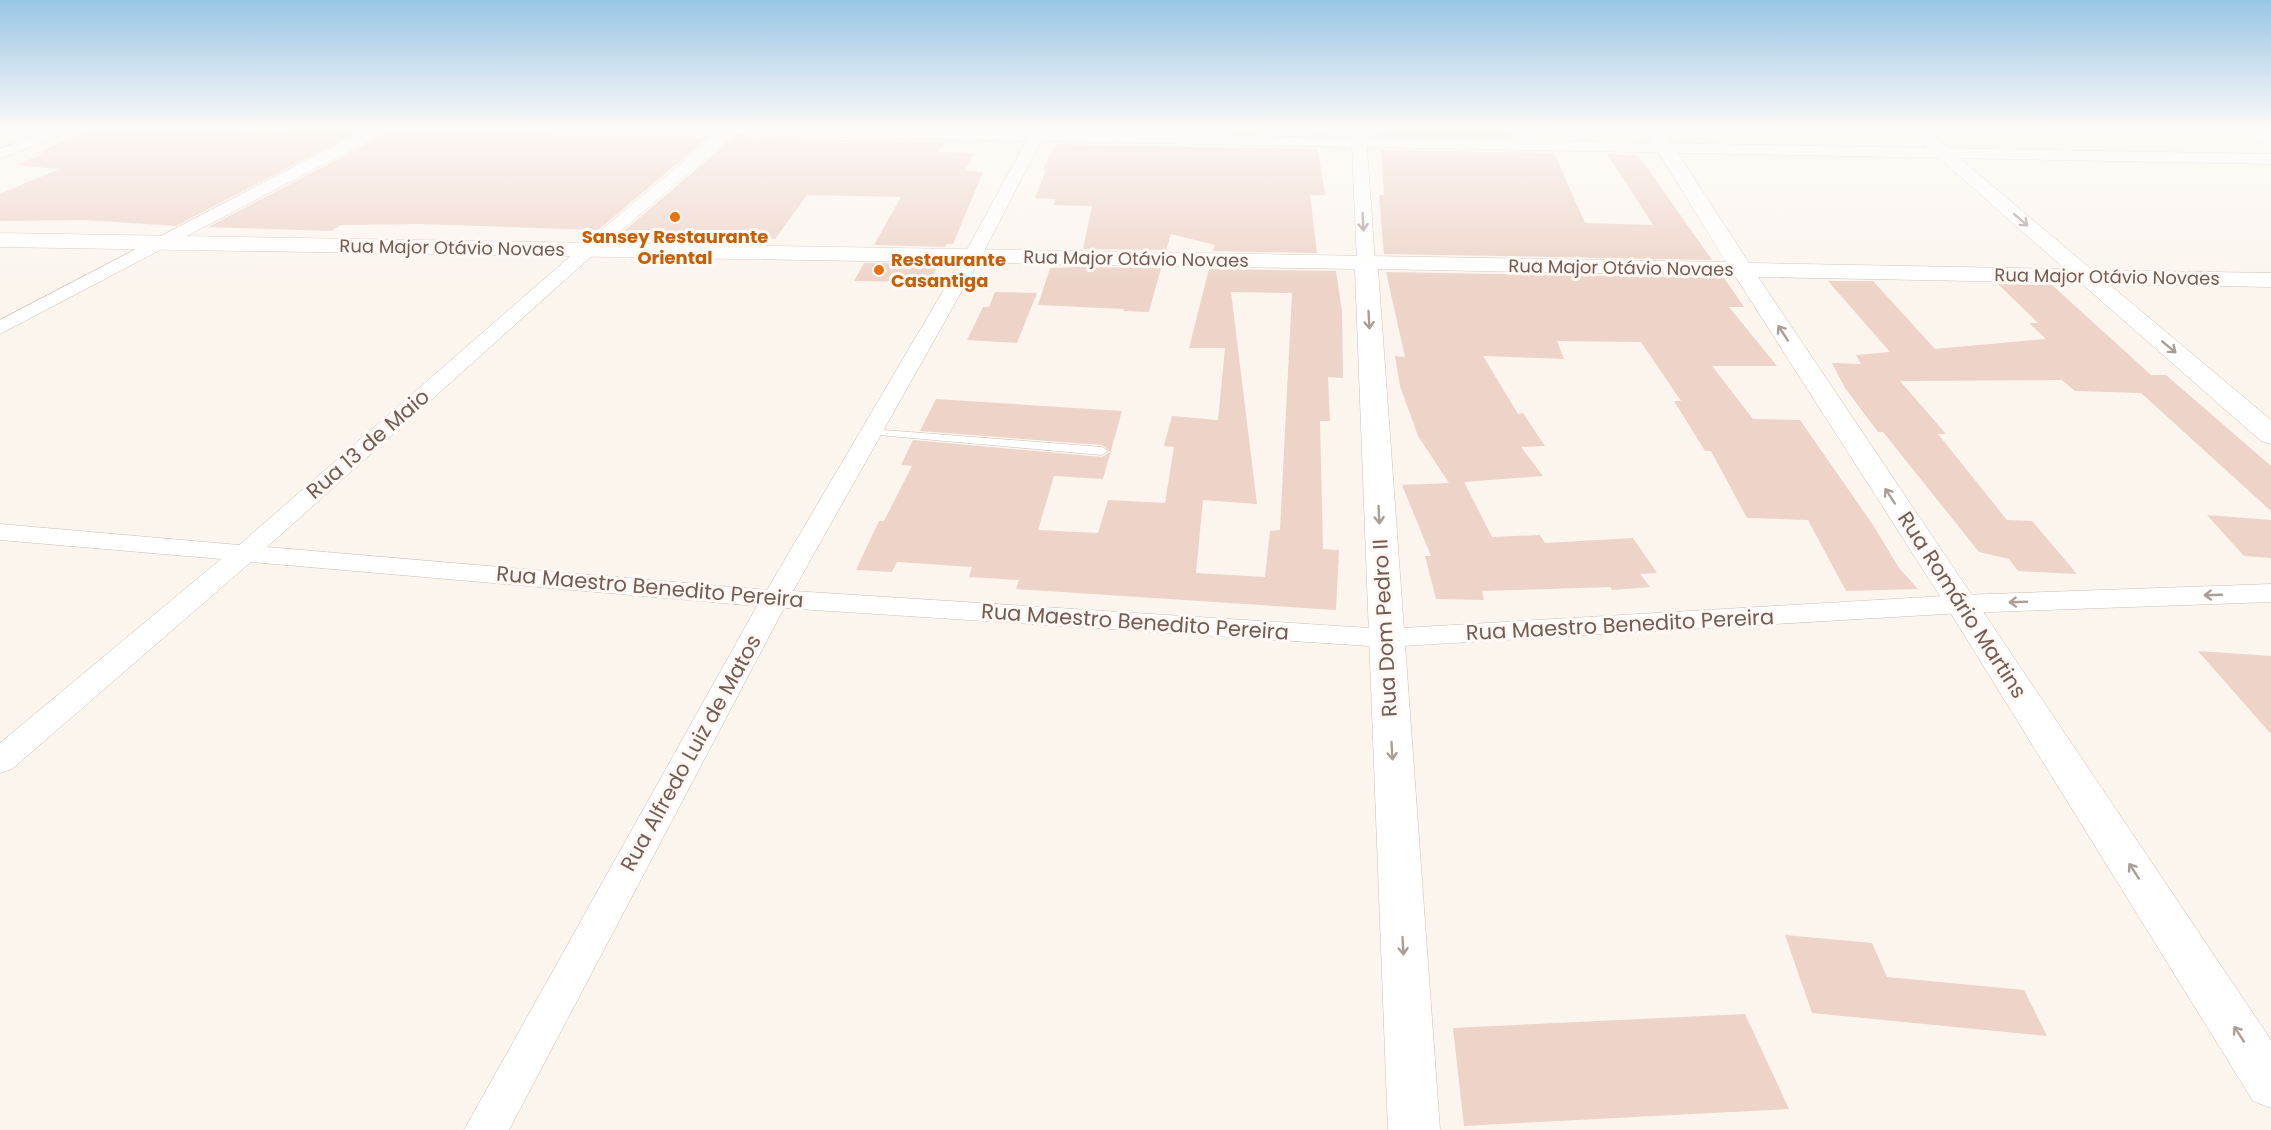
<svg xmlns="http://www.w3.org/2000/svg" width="2271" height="1130" font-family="Poppins,sans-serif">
	<rect width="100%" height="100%" fill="#fbf5ee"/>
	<!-- green -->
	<polygon fill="#dbe8cd" points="1200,127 1328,127 1328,135 1198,132"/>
	<!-- building -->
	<g fill="#edd3c8" fill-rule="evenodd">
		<polygon points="101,127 172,127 284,135 299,128 362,129 176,226 83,220 0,221 0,194 59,169 16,165 45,153 36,153"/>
		<polygon points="1075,127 1181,127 1180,132 1075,130"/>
		<polygon points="1377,127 1502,127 1509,138 1379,136"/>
		<polygon points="388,133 619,137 709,137 598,230 420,224 341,225 331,231 208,227"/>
		<polygon points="734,137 945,142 938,152 974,153 964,171 983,172 953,244 947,244 945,247 874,245 901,197 807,195 775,239 624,231"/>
		<polygon points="1055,144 1318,149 1325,195 1310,195 1317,253 1213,251 1215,245 1171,234 1166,250 1083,249 1092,206 1053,205 1056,199 1035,198 1046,170 1043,170"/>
		<polygon points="1381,150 1554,153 1585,223 1653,225 1607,154 1638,155 1712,260 1384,254 1379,195 1384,195"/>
		<polygon points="864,263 938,264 931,282 854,281"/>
		<polygon points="1079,267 1161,268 1149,312 1123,311 1124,309 1038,305 1050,268"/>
		<path d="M 1209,269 L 1336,271 L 1342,311 L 1343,378 L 1328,377 L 1330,421 L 1320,421 L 1323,549 L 1339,550 L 1336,610 L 1016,589 L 1019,580 L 969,577 L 972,567 L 897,562 L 892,572 L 856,570 L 879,521 L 884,521 L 912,466 L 901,465 L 913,440 L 1102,457 L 1110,452 L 1102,445 L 920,431 L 936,399 L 1122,411 L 1103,479 L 1054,476 L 1038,530 L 1098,533 L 1108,500 L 1165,503 L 1174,447 L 1164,446 L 1172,416 L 1218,420 L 1225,348 L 1189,348 ZM 1231,292 L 1292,293 L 1280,530 L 1270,531 L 1265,577 L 1196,573 L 1203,500 L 1257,504 Z"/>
		<polygon points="1386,272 1724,278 1744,307 1729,307 1777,366 1712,366 1753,419 1800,420 1873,525 1899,568 1918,589 1846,591 1808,520 1747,518 1711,451 1705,451 1674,401 1681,401 1641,342 1557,341 1564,359 1483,356 1518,414 1523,413 1545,446 1521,447 1543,476 1464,482 1492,537 1540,535 1545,543 1633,538 1657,573 1640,574 1650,587 1612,590 1610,587 1482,591 1484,600 1436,599 1425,556 1431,556 1402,485 1449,483 1418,436 1400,386 1395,356 1405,357"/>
		<polygon points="1828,281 1873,281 1935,349 2046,339 2029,323 2038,323 1998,284 2052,285 2151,375 2166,375 2271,466 2271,511 2141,393 2075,391 2062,380 1900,381 1946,434 1938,434 2007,520 2032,521 2077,574 2018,571 2009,559 1979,552 1883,432 1878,432 1845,388 1832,363 1861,364 1856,355 1890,352"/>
		<polygon points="995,292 1037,293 1017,343 967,340 983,307 989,307"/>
		<polygon points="2207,515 2271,520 2271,558 2244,556"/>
		<polygon points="2198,651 2271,656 2271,734"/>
		<polygon points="1785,935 1872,943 1887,977 2024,990 2047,1036 1812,1013"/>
		<polygon points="1745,1014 1789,1109 1464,1126 1453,1028"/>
	</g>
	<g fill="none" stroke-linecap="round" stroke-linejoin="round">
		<!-- lane casing -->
		<g stroke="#cdbdb4" stroke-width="1">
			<polygon id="lane" points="871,429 1102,447 1108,451 1102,455 867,434 865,432 867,430"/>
		</g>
		<!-- street casing -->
		<g stroke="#cdbdb4" stroke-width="1">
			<g id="street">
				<polygon points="56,127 75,127 73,130 0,159 0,149"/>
				<path d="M 370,127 L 741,127 L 1031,132 L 1034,127 L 1048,127 L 1046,132 L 1351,138 L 1351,127 L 1365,127 L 1366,138 L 2271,154 L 2271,164 L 1367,147 L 1375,262 L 1372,266 L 1360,266 L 1357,262 L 1352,147 L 1041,141 L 981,257 L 793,591 L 1385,629 L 1962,595 L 2271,584 L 2271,602 L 1962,613 L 1385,647 L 784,608 L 509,1130 L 464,1130 L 757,606 L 251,562 L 12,769 L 0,773 L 0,743 L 221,559 L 0,540 L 0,524 L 239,545 L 582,246 L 715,135 L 387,131 L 0,334 L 0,320 ZM 733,135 L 1026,141 L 963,257 L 767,590 L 267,547 L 594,254 Z"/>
			</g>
		</g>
		<!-- secondary casing -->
		<g stroke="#d2beb4" stroke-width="1">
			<g id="secondary">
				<polygon points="1643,127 1661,127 1749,263 2065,269 1904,127 1923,127 2092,270 2271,273 2271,287 2109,284 2271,420 2271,444 2261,441 2081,283 1758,277 2271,1040 2271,1108 2253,1101 1945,604 1735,276 1378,269 1440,1130 1388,1130 1355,269 0,247 0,233 1726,262"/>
				<polygon points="2235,127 2257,127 2271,133 2271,145 2238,131"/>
			</g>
		</g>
		<!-- lane -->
		<use href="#lane" fill="#fff" fill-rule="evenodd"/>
		<!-- street -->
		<use href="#street" fill="#fff" fill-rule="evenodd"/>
		<!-- secondary -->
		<use href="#secondary" fill="#fff" fill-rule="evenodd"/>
	</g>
	<!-- one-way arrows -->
	<defs><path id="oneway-shaft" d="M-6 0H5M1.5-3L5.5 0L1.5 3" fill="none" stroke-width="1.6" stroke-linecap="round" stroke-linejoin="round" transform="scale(1.5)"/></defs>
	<g stroke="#ac9d97">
		<use href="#oneway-shaft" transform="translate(2021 220) rotate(41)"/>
		<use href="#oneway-shaft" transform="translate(1363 222) rotate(87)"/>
		<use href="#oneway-shaft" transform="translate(1369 320) rotate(87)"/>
		<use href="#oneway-shaft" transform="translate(1783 333) rotate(-123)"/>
		<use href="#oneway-shaft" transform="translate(2169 347) rotate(40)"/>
		<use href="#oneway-shaft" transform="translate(1890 496) rotate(-123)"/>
		<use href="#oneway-shaft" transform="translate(1379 515) rotate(87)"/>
		<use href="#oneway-shaft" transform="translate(2213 595) rotate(178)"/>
		<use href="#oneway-shaft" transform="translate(2018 602) rotate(178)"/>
		<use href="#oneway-shaft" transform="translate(1392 751) rotate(87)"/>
		<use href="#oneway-shaft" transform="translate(2134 871) rotate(-123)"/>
		<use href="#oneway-shaft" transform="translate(1403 946) rotate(87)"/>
		<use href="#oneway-shaft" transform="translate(2239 1034) rotate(-123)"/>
	</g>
	<!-- sky -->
	<linearGradient id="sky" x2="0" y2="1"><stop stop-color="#99c6e6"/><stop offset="0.45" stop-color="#fdfaf7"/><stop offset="1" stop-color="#fdfaf7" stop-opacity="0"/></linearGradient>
	<rect width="2271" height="285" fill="url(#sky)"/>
	<!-- markers -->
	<g fill="#e8710a" stroke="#fef9f4" stroke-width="2">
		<circle cx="675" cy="217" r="6"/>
		<circle cx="879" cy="270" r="6"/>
	</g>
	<g text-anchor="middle" stroke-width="6" stroke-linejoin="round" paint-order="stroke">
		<!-- far-food labels -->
		<g font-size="18" font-weight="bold" fill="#c56008" stroke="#fef9f4">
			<text x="675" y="243">Sansey Restaurante<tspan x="675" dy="21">Oriental</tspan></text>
			<text x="891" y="266" text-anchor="start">Restaurante<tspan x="891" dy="21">Casantiga</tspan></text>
		</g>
		<!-- far-street labels -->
		<g font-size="18" fill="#755b52" stroke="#fef9f4">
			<text transform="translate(452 248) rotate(1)" y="6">Rua Major Otávio Novaes</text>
			<text transform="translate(1136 259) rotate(1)" y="6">Rua Major Otávio Novaes</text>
			<text transform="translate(1621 268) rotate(1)" y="6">Rua Major Otávio Novaes</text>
			<text transform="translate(2107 277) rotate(1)" y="6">Rua Major Otávio Novaes</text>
		</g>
		<!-- street labels -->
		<g font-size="21" fill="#755b52" stroke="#fef9f4">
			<text transform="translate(368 444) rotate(-41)" y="7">Rua 13 de Maio</text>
			<text transform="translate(650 587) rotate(5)" y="7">Rua Maestro Benedito Pereira</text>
			<text transform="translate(1962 605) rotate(57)" y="7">Rua Romário Martins</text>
			<text transform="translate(1135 622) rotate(4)" y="7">Rua Maestro Benedito Pereira</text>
			<text transform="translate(1620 625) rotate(-3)" y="7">Rua Maestro Benedito Pereira</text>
			<text transform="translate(1385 628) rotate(-93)" y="7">Rua Dom Pedro II</text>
			<text transform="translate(691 753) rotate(-61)" y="7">Rua Alfredo Luiz de Matos</text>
		</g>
	</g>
</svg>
